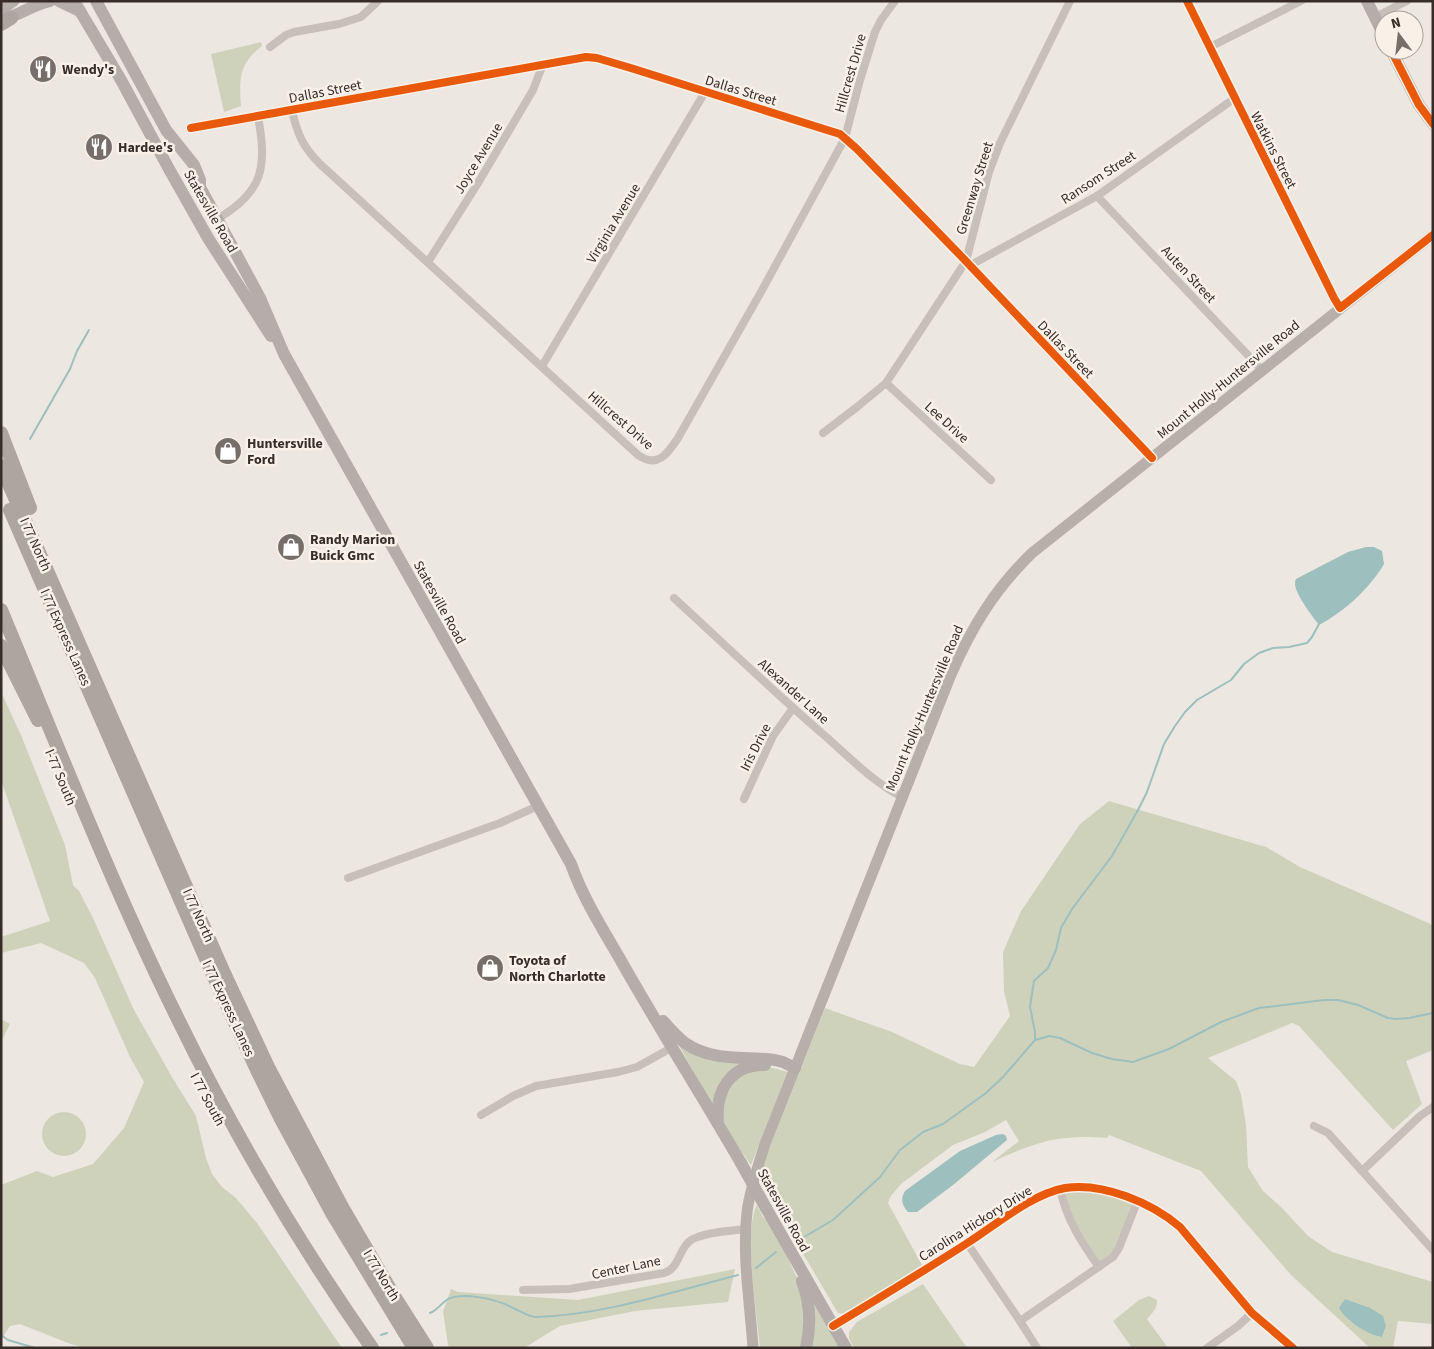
<svg xmlns="http://www.w3.org/2000/svg" width="1434" height="1349" font-family="'Source Sans 3',sans-serif">
	<rect width="100%" height="100%" fill="#ede7e1"/>
	<!-- green -->
	<g fill="#cfd2bb" fill-rule="evenodd">
		<path d="M 261,42 L 262,46 C 239,64 239,79 241,106 L 224,112 L 211,54 Z"/>
		<polygon points="1,692 21,735 65,845 73,885 79,891 93,918 134,1010 172,1077 196,1116 206,1158 212,1174 222,1187 236,1198 257,1223 342,1348 85,1348 68,1343 20,1324 10,1326 1,1340 1,1185 37,1171 53,1177 93,1164 124,1128 144,1082 130,1057 95,978 84,963 41,943 1,953 1,937 50,921 1,780"/>
		<path d="M 1109,801 L 1266,847 L 1300,867 L 1433,925 L 1433,1050 L 1406,1061 L 1422,1104 L 1393,1130 L 1299,1026 L 1292,1023 L 1208,1058 L 1236,1081 L 1241,1094 L 1246,1125 L 1248,1167 L 1263,1191 L 1282,1208 L 1308,1236 L 1332,1252 L 1433,1282 L 1433,1324 L 1398,1321 L 1393,1348 L 1370,1348 L 1291,1275 L 1201,1171 L 1109,1135 L 1107,1138 C 1058,1134 1036,1142 992,1162 L 1019,1141 L 1006,1120 L 985,1132 L 953,1145 L 901,1184 L 891,1196 L 888,1203 L 922,1265 L 845,1314 L 838,1313 L 772,1201 L 759,1174 L 825,1008 L 892,1032 L 960,1064 L 974,1067 L 1010,1016 L 1004,991 L 1003,952 L 1021,911 L 1080,824 ZM 1350,1320 L 1385,1321 C 1386,1328 1385,1332 1380,1337 Z"/>
		<polygon points="1,1019 10,1024 1,1042"/>
		<polygon points="672,1033 736,1060 743,1067 715,1110"/>
		<polygon points="757,1068 773,1068 788,1072 751,1165 738,1147 722,1119 721,1104 737,1078"/>
		<circle cx="64" cy="1134" r="22"/>
		<polygon points="1082,1187 1137,1202 1119,1248 1099,1267 1082,1243 1060,1189"/>
		<path d="M 757,1205 L 763,1217 L 771,1223 L 801,1286 L 805,1302 L 803,1348 L 760,1348 C 757,1316 743,1230 757,1205 Z"/>
		<polygon points="735,1269 728,1302 635,1311 560,1326 524,1348 450,1348 448,1345 443,1312 451,1289 458,1292 578,1300"/>
		<polygon points="923,1284 967,1348 854,1348 849,1339 849,1332 857,1322"/>
		<polygon points="809,1296 841,1348 809,1348"/>
		<path d="M 1149,1296 L 1157,1300 C 1158,1308 1152,1313 1147,1319 L 1168,1348 L 1132,1348 L 1113,1321 L 1139,1300 Z"/>
	</g>
	<!-- water -->
	<g fill="#9dbfbd">
		<path d="M 1366,547 L 1374,547 L 1382,551 L 1384,564 C 1369,589 1345,611 1319,625 C 1312,615 1290,589 1296,579 L 1348,552 Z"/>
		<path d="M 1003,1134 L 1006,1136 L 1007,1140 L 953,1185 L 917,1212 L 908,1212 C 902,1205 900,1199 905,1191 L 960,1151 L 996,1135 Z"/>
		<path d="M 1345,1299 L 1370,1308 L 1383,1316 L 1386,1326 L 1382,1337 C 1368,1335 1346,1321 1339,1308 Z"/>
	</g>
	<g fill="none" stroke-linecap="round" stroke-linejoin="round">
		<!-- stream -->
		<g stroke="#9dbfbd" stroke-width="2">
			<polyline points="30,439 70,369 77,351 89,330"/>
			<polyline points="1035,1040 1035,1032 1030,1007 1034,981 1048,968 1056,950 1061,928 1072,909 1112,856 1138,810 1147,792 1164,744 1175,726 1185,712 1197,700 1231,680 1244,664 1259,653 1273,648 1289,647 1307,643 1312,637 1319,624"/>
			<polyline points="804,1237 833,1220 880,1177 900,1150 923,1132 943,1124 986,1093 1003,1077 1035,1040 1049,1036 1060,1038 1092,1053 1112,1059 1133,1062 1169,1049 1221,1022 1259,1008 1324,1000 1338,1000 1358,1005 1388,1018 1396,1019 1409,1018 1433,1013"/>
			<polyline points="756,1268 776,1252"/>
			<path d="M 430,1313 C 438,1310 441,1303 448,1299 C 464,1292 496,1299 511,1307 C 519,1310 528,1317 536,1317 C 604,1315 672,1292 738,1275"/>
			<polyline points="1,1335 8,1340 35,1348"/>
			<polyline points="381,1335 387,1333"/>
		</g>
		<!-- street -->
		<g stroke="#c6bfba" stroke-width="8">
			<polyline points="1187,1 1334,298 1340,308"/>
			<polyline points="1375,17 1407,1"/>
			<polyline points="270,47 286,35 294,32 339,24 361,17 378,1"/>
			<polyline points="1210,47 1301,1"/>
			<path d="M 292,110 C 297,134 303,147 320,164 L 638,455 C 658,469 668,453 678,438 L 761,292 L 845,138 L 860,80 L 875,32 L 881,20 L 895,1"/>
			<polyline points="191,128 586,57 597,58 634,69 827,130 840,134 857,149 961,256 1152,458"/>
			<polyline points="1097,196 1262,370"/>
			<path d="M 217,219 C 264,192 267,167 258,116"/>
			<polyline points="428,262 478,183 533,90 543,64"/>
			<polyline points="969,266 1097,196 1235,98"/>
			<polyline points="542,366 705,92"/>
			<polyline points="886,383 991,480"/>
			<polyline points="823,433 857,407 886,383 966,261 989,172 1000,143 1070,1"/>
			<path d="M 674,598 C 724,644 773,691 824,735 C 849,757 873,782 902,797"/>
			<polyline points="744,799 773,736 793,708"/>
			<polyline points="348,878 500,823 538,806"/>
			<polyline points="481,1115 513,1096 536,1086 618,1072 637,1067 671,1048"/>
			<polyline points="1314,1126 1328,1133 1433,1250"/>
			<polyline points="1362,1171 1420,1116 1433,1107"/>
			<path d="M 1060,1189 C 1067,1220 1081,1242 1099,1267"/>
			<polyline points="967,1243 1020,1321 1113,1257 1119,1248 1137,1202"/>
			<path d="M 523,1290 L 569,1289 L 664,1273 C 680,1268 678,1249 691,1240 C 703,1232 731,1231 746,1229"/>
			<polyline points="1020,1321 1037,1348"/>
			<path d="M 833,1326 C 879,1298 924,1271 969,1242 C 997,1224 1032,1194 1065,1188 C 1103,1182 1152,1203 1180,1227 L 1252,1313 L 1293,1348"/>
			<polyline points="1207,1348 1238,1326 1252,1313"/>
		</g>
		<!-- secondary -->
		<g stroke="#b7afaa" stroke-width="11">
			<polyline points="1,10 14,1"/>
			<path d="M 753,1348 C 750,1303 742,1256 747,1212 C 750,1189 758,1166 765,1144 L 950,677 C 971,628 994,590 1032,553 L 1433,235"/>
		</g>
		<!-- primary -->
		<g stroke="#b4ada9" stroke-width="12">
			<polyline points="59,1 80,11"/>
			<polyline points="74,1 121,80 169,169 208,238 271,336"/>
			<path d="M 96,1 L 166,130 L 194,165 L 200,180 L 200,187 L 260,298 L 284,354 L 571,864 C 583,898 602,928 620,959 C 659,1028 701,1094 741,1163"/>
			<polyline points="1367,1 1384,36"/>
			<path d="M 1,19 C 19,17 32,4 50,1"/>
			<polyline points="1391,50 1419,105 1433,124"/>
			<path d="M 663,1021 C 670,1029 677,1037 685,1043 C 712,1062 745,1056 775,1060 L 783,1062 L 795,1068"/>
			<path d="M 718,1122 C 715,1091 731,1064 765,1065"/>
			<polyline points="766,1208 846,1348"/>
			<path d="M 802,1281 C 810,1302 811,1326 806,1348"/>
		</g>
		<!-- highway -->
		<g stroke="#aca5a0" stroke-width="14">
			<polyline points="1,24 11,18"/>
			<polyline points="1,433 30,508"/>
			<polyline points="1,466 224,973 268,1067 342,1207 394,1296 427,1348"/>
			<polyline points="10,510 214,977 258,1072 281,1119 332,1213 414,1348"/>
			<path d="M 1,610 C 57,744 110,881 174,1011 C 231,1129 297,1241 372,1348"/>
			<polyline points="1,646 38,720"/>
		</g>
		<!-- primary-bridge -->
		<polyline stroke="#b4ada9" stroke-width="12" points="741,1163 766,1208"/>
		<!-- cycleway casing -->
		<g stroke="#f9f0e8" stroke-width="11">
			<g id="cycleway">
				<polyline points="1187,1 1334,298 1340,308 1433,235"/>
				<polyline points="1391,50 1419,105 1433,124"/>
				<polyline points="191,128 586,57 597,58 634,69 827,130 840,134 857,149 961,256 1152,458"/>
				<path d="M 833,1326 C 879,1298 924,1271 969,1242 C 997,1224 1032,1194 1065,1188 C 1103,1182 1152,1203 1180,1227 L 1252,1313 L 1293,1348"/>
			</g>
		</g>
		<!-- cycleway -->
		<use href="#cycleway" stroke="#e8590c" stroke-width="8"/>
	</g>
	<!-- icons -->
	<defs>
		<g id="restaurant-disc" transform="scale(1.4375)"><circle r="9.5" fill="#776d69" stroke="#f9f0e8"/><path d="M-5-6h1v4h1v-4h1v4h1v-4h1v5L-1.5 .5V6h-2V.5L-5-1ZM5-6V6H3V1.5H1.5Q1.5-4 5-6Z" fill="#fff"/></g>
		<g id="shop-disc" transform="scale(1.4375)"><circle r="9.5" fill="#776d69" stroke="#f9f0e8"/><path d="M-5-2.5h2.3a2.7 3.5 0 0 1 5.4 0H5L5.5 6h-11ZM-1.5-2.5h3a1.5 2.3 0 0 0-3 0Z" fill="#fff"/></g>
	</defs>
	<g fill-rule="evenodd">
		<use href="#restaurant-disc" x="43" y="69"/>
		<use href="#restaurant-disc" x="99" y="147"/>
		<use href="#shop-disc" x="228" y="451"/>
		<use href="#shop-disc" x="291" y="547"/>
		<use href="#shop-disc" x="490" y="968"/>
	</g>
	<g text-anchor="middle" stroke-width="5" stroke-linejoin="round" paint-order="stroke">
		<!-- poi labels -->
		<g font-size="14" font-weight="bold" fill="#372c28" stroke="#f9f0e8" text-anchor="start">
			<text x="62" y="74">Wendy's</text>
			<text x="118" y="152">Hardee's</text>
			<text x="247" y="448">Huntersville<tspan x="247" dy="16">Ford</tspan></text>
			<text x="310" y="544">Randy Marion<tspan x="310" dy="16">Buick Gmc</tspan></text>
			<text x="509" y="965">Toyota of<tspan x="509" dy="16">North Charlotte</tspan></text>
		</g>
		<!-- street labels -->
		<g font-size="14" fill="#372c28" stroke="#f9f0e8">
			<text transform="translate(850 73) rotate(-74)" y="5">Hillcrest Drive</text>
			<text transform="translate(741 90) rotate(17)" y="5">Dallas Street</text>
			<text transform="translate(325 91) rotate(-11)" y="5">Dallas Street</text>
			<text transform="translate(1274 150) rotate(63)" y="5">Watkins Street</text>
			<text transform="translate(478 158) rotate(-59)" y="5">Joyce Avenue</text>
			<text transform="translate(1098 177) rotate(-33)" y="5">Ransom Street</text>
			<text transform="translate(974 188) rotate(-73)" y="5">Greenway Street</text>
			<text transform="translate(211 211) rotate(60)" y="5">Statesville Road</text>
			<text transform="translate(613 223) rotate(-59)" y="5">Virginia Avenue</text>
			<text transform="translate(1189 274) rotate(47)" y="5">Auten Street</text>
			<text transform="translate(1066 349) rotate(46)" y="5">Dallas Street</text>
			<text transform="translate(1228 379) rotate(-39)" y="5">Mount Holly-Huntersville Road</text>
			<text transform="translate(621 420) rotate(41)" y="5">Hillcrest Drive</text>
			<text transform="translate(947 422) rotate(42)" y="5">Lee Drive</text>
			<text transform="translate(36 544) rotate(66)" y="5">I 77 North</text>
			<text transform="translate(440 602) rotate(61)" y="5">Statesville Road</text>
			<text transform="translate(66 637) rotate(66)" y="5">I 77 Express Lanes</text>
			<text transform="translate(794 691) rotate(42)" y="5">Alexander Lane</text>
			<text transform="translate(924 708) rotate(-67)" y="5">Mount Holly-Huntersville Road</text>
			<text transform="translate(755 747) rotate(-63)" y="5">Iris Drive</text>
			<text transform="translate(61 777) rotate(67)" y="5">I-77 South</text>
			<text transform="translate(199 915) rotate(66)" y="5">I 77 North</text>
			<text transform="translate(229 1008) rotate(65)" y="5">I 77 Express Lanes</text>
			<text transform="translate(208 1099) rotate(62)" y="5">I 77 South</text>
			<text transform="translate(784 1210) rotate(61)" y="5">Statesville Road</text>
			<text transform="translate(975 1223) rotate(-32)" y="5">Carolina Hickory Drive</text>
			<text transform="translate(626 1267) rotate(-12)" y="5">Center Lane</text>
			<text transform="translate(382 1275) rotate(59)" y="5">I 77 North</text>
		</g>
	</g>
	<!-- border -->
	<rect width="1434" height="1349" fill="none" stroke="#372c28" stroke-width="5"/>
	<!-- north arrow -->
	<g transform="translate(1399 35) rotate(345)"><circle r="24" fill="#f9f0e8" stroke="#aba29b"/>
	<path d="M0-4L9 19L0 12L-9 19Z" fill="#776d69"/>
	<text y="-8" font-size="14" font-weight="bold" text-anchor="middle" fill="#372c28">N</text>
	</g>
</svg>
